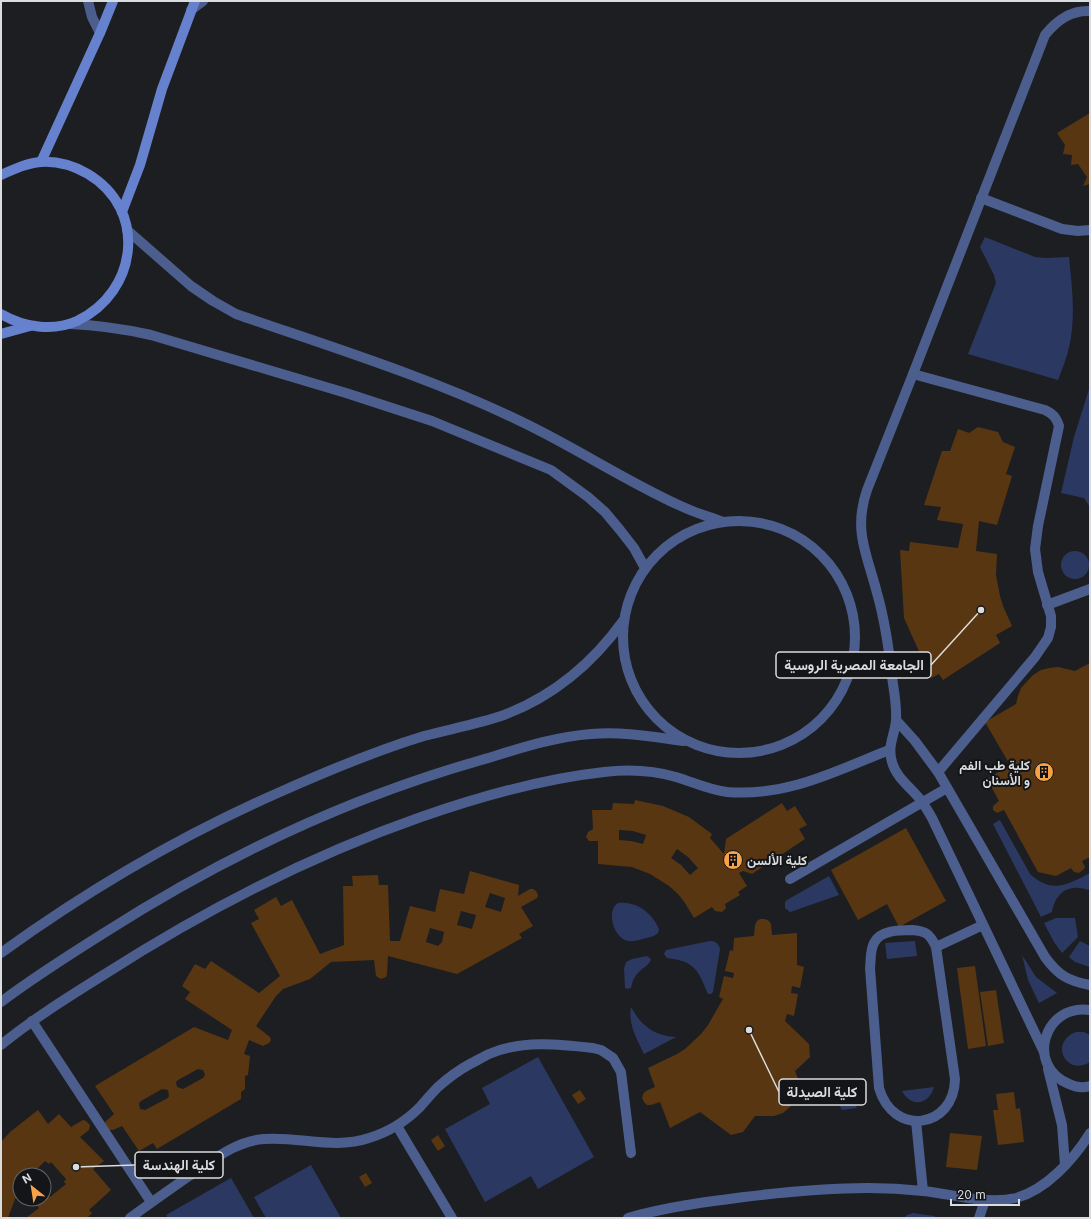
<svg xmlns="http://www.w3.org/2000/svg" width="1091" height="1219" font-family="Inter,Vazirmatn,sans-serif">
	<rect width="100%" height="100%" fill="#1d1e21"/>
	<!-- green -->
	<g fill="#2b3962">
		<path d="M 985,237 L 1035,257 L 1046,258 L 1069,257 C 1072,288 1076,317 1069,347 C 1067,358 1062,369 1058,380 L 968,354 L 996,283 L 994,275 L 980,247 Z"/>
		<polygon points="1090,386 1090,507 1084,498 1061,493 1074,437"/>
		<circle cx="1075" cy="565" r="14"/>
		<path d="M 1000,820 L 1030,874 C 1052,894 1067,885 1090,873 L 1090,888 L 1088,890 C 1069,883 1055,893 1052,912 L 1041,917 L 993,824 Z"/>
		<polygon points="829,876 839,895 793,911 790,912 785,908 785,902 787,900"/>
		<path d="M 618,903 C 637,901 652,913 659,929 L 658,933 C 654,937 649,937 643,939 C 638,940 633,942 628,941 C 613,938 606,910 618,903 Z"/>
		<polygon points="1056,918 1075,918 1078,937 1062,953 1054,942 1044,923"/>
		<path d="M 710,941 C 716,941 719,944 720,949 L 713,992 L 711,994 L 708,994 C 698,970 695,961 667,958 L 664,954 L 666,950 Z"/>
		<polygon points="915,941 917,956 887,959 885,943"/>
		<polygon points="1080,941 1090,946 1090,967 1075,962 1069,957"/>
		<polygon points="1022,955 1036,977 1057,993 1039,1003 1028,980"/>
		<path d="M 647,956 L 651,959 C 650,965 642,968 638,973 C 634,977 632,982 631,988 L 627,989 L 625,988 L 624,969 L 626,962 L 632,959 Z"/>
		<path d="M 631,1007 C 641,1026 655,1036 676,1037 L 644,1054 C 637,1039 628,1025 631,1007 Z"/>
		<path d="M 1076,1032 L 1084,1032 L 1090,1035 L 1090,1062 C 1067,1077 1048,1043 1076,1032 Z"/>
		<polygon points="538,1057 594,1157 538,1189 531,1176 485,1202 445,1129 490,1104 482,1088"/>
		<path d="M 816,1082 C 835,1083 848,1092 857,1108 L 842,1110 C 836,1099 827,1092 815,1089 Z"/>
		<path d="M 934,1087 C 929,1105 911,1108 902,1091 Z"/>
		<polygon points="311,1165 341,1218 266,1218 254,1197"/>
		<polygon points="231,1178 254,1218 168,1218 166,1215"/>
		<polygon points="913,1213 934,1216 938,1218 904,1218 907,1215"/>
	</g>
	<!-- building -->
	<g fill="#583611" fill-rule="evenodd">
		<polygon points="1090,113 1090,184 1083,186 1087,177 1078,164 1071,165 1072,155 1063,154 1065,145 1057,133"/>
		<polygon points="978,427 998,432 1003,442 1015,447 1006,474 1012,476 997,525 979,521 976,551 997,554 996,575 1000,596 1003,606 1012,626 996,635 1000,643 943,680 939,674 931,678 904,618 900,550 909,551 910,542 958,548 963,524 937,520 941,507 924,505 942,451 950,451 958,429 969,433"/>
		<polygon points="1090,663 1090,857 1082,861 1085,867 1084,869 1079,873 1074,872 1071,868 1056,876 1038,872 1004,810 997,813 993,810 993,806 999,801 987,779 1010,765 985,722 1016,704 1018,696 1021,688 1033,675 1041,670 1049,668 1058,667 1075,671"/>
		<path d="M 635,800 L 663,806 L 689,817 L 712,834 L 710,838 L 724,854 L 726,839 L 782,803 L 787,811 L 795,806 L 807,825 L 799,829 L 805,839 L 752,874 L 743,871 L 739,873 L 747,886 L 738,892 L 740,895 L 725,904 L 726,908 L 722,912 L 715,911 L 712,907 L 694,918 L 685,903 L 678,894 L 669,886 L 650,874 L 632,867 L 598,864 L 598,841 L 589,841 L 586,837 L 588,832 L 593,829 L 592,810 L 612,810 L 613,803 L 634,804 ZM 619,830 L 633,831 L 646,835 L 643,844 L 631,841 L 619,840 ZM 677,849 L 688,857 L 698,868 L 690,875 L 681,865 L 671,858 Z"/>
		<polygon points="906,828 946,901 899,927 887,904 858,920 831,870"/>
		<path d="M 470,871 L 519,885 L 518,896 L 530,889 L 533,889 L 536,891 L 538,895 L 537,898 L 521,907 L 533,926 L 519,934 L 522,938 L 457,974 L 388,956 L 387,974 L 386,977 L 381,979 L 376,976 L 374,960 L 331,962 L 310,979 L 283,989 L 276,996 L 256,1026 L 270,1037 L 271,1040 L 269,1043 L 263,1046 L 249,1040 L 244,1054 L 250,1056 L 248,1075 L 245,1076 L 245,1089 L 241,1092 L 241,1099 L 157,1149 L 153,1143 L 139,1151 L 122,1126 L 113,1130 L 108,1130 L 105,1124 L 105,1122 L 114,1114 L 95,1086 L 194,1027 L 228,1040 L 232,1030 L 185,999 L 190,992 L 182,986 L 195,964 L 205,969 L 211,961 L 259,993 L 280,976 L 251,923 L 259,919 L 254,910 L 276,897 L 281,906 L 292,900 L 320,954 L 344,945 L 343,886 L 353,886 L 352,876 L 378,875 L 379,885 L 388,885 L 390,941 L 400,941 L 410,906 L 435,912 L 440,889 L 464,894 ZM 490,893 L 505,898 L 501,912 L 485,907 ZM 461,911 L 476,915 L 472,929 L 457,925 ZM 430,928 L 444,932 L 442,942 L 438,946 L 426,942 ZM 198,1069 L 203,1070 L 205,1075 L 203,1078 L 183,1089 L 177,1087 L 176,1082 L 178,1080 ZM 162,1089 L 168,1090 L 169,1096 L 168,1098 L 145,1110 L 140,1109 L 139,1103 L 141,1101 Z"/>
		<polygon points="760,919 765,919 769,921 771,924 772,935 797,933 797,965 804,967 800,988 792,986 791,993 798,994 794,1016 787,1014 785,1021 809,1044 810,1057 795,1071 799,1081 799,1091 795,1099 790,1107 783,1113 774,1116 755,1116 743,1132 731,1135 700,1112 670,1128 660,1102 651,1105 647,1105 644,1102 642,1098 643,1094 646,1091 655,1087 648,1068 677,1054 685,1049 701,1034 708,1025 723,999 719,997 724,976 733,978 734,973 725,971 730,950 733,951 734,938 754,936 755,925 757,921"/>
		<polygon points="975,966 986,1046 968,1049 957,968"/>
		<polygon points="996,990 1004,1043 988,1046 980,992"/>
		<polygon points="580,1090 586,1099 578,1104 572,1095"/>
		<polygon points="1014,1092 1016,1109 1020,1108 1024,1142 998,1145 993,1110 998,1110 996,1094"/>
		<polygon points="38,1110 48,1124 59,1114 71,1127 83,1120 86,1121 90,1125 89,1130 80,1137 104,1161 93,1169 111,1190 89,1210 92,1213 87,1218 26,1218 39,1208 36,1204 38,1202 35,1199 44,1199 48,1194 50,1197 66,1184 64,1182 66,1179 51,1162 49,1164 45,1161 31,1175 20,1175 20,1194 19,1193 15,1199 8,1218 1,1218 1,1142 10,1132"/>
		<polygon points="950,1133 982,1136 977,1170 946,1167"/>
		<polygon points="438,1135 445,1146 438,1151 431,1140"/>
		<polygon points="366,1173 372,1183 365,1187 359,1177"/>
	</g>
	<g fill="none" stroke-linecap="round" stroke-linejoin="round">
		<!-- lane -->
		<g stroke="#4c5e8e" stroke-width="10">
			<polyline points="981,198 1062,229 1078,231 1090,230"/>
			<path d="M 127,230 L 191,286 L 213,301 L 236,314 C 331,347 429,377 520,421 C 575,447 627,482 683,507 C 696,513 710,517 723,522"/>
			<path d="M 70,324 C 97,325 124,329 151,335 L 346,393 L 432,421 L 551,470 L 588,497 L 605,512 L 620,530 L 634,548 L 645,568"/>
			<path d="M 913,374 L 1045,410 C 1053,414 1056,417 1059,426 L 1038,526 L 1035,549 L 1038,572 L 1051,616 L 1051,627 L 1048,638 L 1035,657 L 938,772"/>
			<circle cx="739" cy="637" r="116"/>
			<polyline points="1047,605 1090,589"/>
			<path d="M 896,720 L 915,741 L 938,772 L 1045,957 C 1058,975 1068,981 1090,985"/>
			<polyline points="790,879 947,788"/>
			<path d="M 912,930 C 926,931 930,934 936,947 L 955,1079 C 954,1129 893,1137 879,1088 L 870,968 C 871,960 870,950 874,943 C 880,930 900,930 912,930 Z"/>
			<polyline points="936,947 983,925"/>
			<path d="M 1,953 C 88,890 182,835 280,792 C 327,771 375,751 424,736 C 450,729 478,724 504,715 C 554,696 592,664 623,621"/>
			<path d="M 1,1002 C 34,977 69,955 104,933 C 220,859 345,799 478,761 C 515,750 552,737 591,734 C 622,731 654,737 684,741"/>
			<path d="M 1090,1010 C 1044,1003 1025,1066 1069,1084 C 1075,1087 1083,1088 1090,1086"/>
			<polyline points="32,1021 151,1202"/>
			<path d="M 1,1045 C 34,1018 70,996 105,974 C 205,910 309,856 421,817 C 481,796 541,779 604,772 C 629,769 652,770 676,777 C 693,782 709,790 727,792 C 787,797 836,771 889,750"/>
			<path d="M 1044,1052 L 932,818 C 928,811 924,804 919,798 C 909,786 896,777 892,762 C 887,745 895,735 896,720 C 897,706 894,691 892,677 C 889,649 885,621 877,593 C 867,554 853,531 867,490 L 913,374 L 1045,35 C 1056,21 1071,10 1090,11"/>
			<polyline points="1048,1069 1062,1125 1065,1165"/>
			<polyline points="916,1121 923,1191"/>
			<polyline points="397,1126 452,1218"/>
			<path d="M 130,1218 C 149,1204 169,1190 189,1176 C 212,1161 235,1141 264,1139 C 299,1136 334,1150 369,1138 C 389,1132 405,1122 420,1107 C 426,1100 432,1093 438,1087 C 448,1078 459,1070 470,1064 C 476,1061 483,1057 489,1054 C 522,1040 558,1044 593,1048 L 601,1050 L 613,1058 L 621,1072 L 631,1153"/>
			<path d="M 628,1218 C 666,1207 705,1202 744,1197 C 785,1192 827,1188 868,1188 C 886,1188 905,1189 923,1191 C 953,1194 986,1205 1016,1198 C 1046,1190 1074,1159 1090,1133"/>
			<polyline points="979,1218 985,1200"/>
		</g>
		<!-- street -->
		<g stroke="#4c5e8e" stroke-width="10">
			<polyline points="88,1 92,17 100,33"/>
			<polyline points="191,10 203,1"/>
		</g>
		<!-- secondary -->
		<g stroke="#6682ce" stroke-width="10">
			<polyline points="41,162 100,33 113,1"/>
			<path d="M 1,175 C 14,169 27,163 41,162 C 58,161 74,166 88,174 C 148,210 138,292 77,321 C 52,332 24,327 1,314"/>
			<polyline points="122,212 140,165 162,89 195,1"/>
			<polyline points="1,334 30,326"/>
		</g>
	</g>
	<!-- icons -->
	<defs>
		<g id="building-disc" transform="scale(1)"><circle r="9.5" fill="#f7a148" stroke="#141518"/><path d="M-4-6H4V6H1V3H-1V6H-4ZM-2.5-4.3h1.7v1.8h-1.7ZM.8-4.3h1.7v1.8H.8ZM-2.5-1h1.7V.8h-1.7ZM.8-1h1.7V.8H.8Z" fill="#111"/></g>
	</defs>
	<g fill-rule="evenodd">
		<use href="#building-disc" x="1044" y="772"/>
		<use href="#building-disc" x="733" y="860"/>
	</g>
	<g text-anchor="middle" stroke-width="4" stroke-linejoin="round" paint-order="stroke">
		<!-- poi labels -->
		<g font-size="13" font-weight="bold" fill="#dbdcdd" stroke="#141518" text-anchor="end">
			<text x="1030" y="770">كلية طب الفم<tspan x="1030" dy="15">و الأسنان</tspan></text>
			<text x="747" y="865" text-anchor="start">كلية الألسن</text>
		</g>
	</g>
	<!-- callouts -->
	<path fill="none" stroke="#dbdcdd" stroke-width="1.5" d="M981 610L931 665M749 1030L779 1092M76 1167L135 1165"/>
	<g fill="#dbdcdd" stroke="#141518" stroke-width="1.5">
		<circle cx="981" cy="610" r="4"/>
		<circle cx="749" cy="1030" r="4"/>
		<circle cx="76" cy="1167" r="4"/>
	</g>
	<g fill="#141518" stroke="#dbdcdd" stroke-width="1.5">
		<rect x="776" y="652" width="155" height="26" rx="4"/>
		<rect x="779" y="1079" width="87" height="26" rx="4"/>
		<rect x="135" y="1152" width="88" height="26" rx="4"/>
	</g>
	<g font-size="14" text-anchor="middle" font-weight="bold" fill="#dbdcdd">
		<text x="854" y="670">الجامعة المصرية الروسية</text>
		<text x="822" y="1097">كلية الصيدلة</text>
		<text x="179" y="1170">كلية الهندسة</text>
	</g>
	<!-- border -->
	<rect width="1091" height="1219" fill="none" stroke="#dbdcdd" stroke-width="4"/>
	<!-- north arrow -->
	<g transform="translate(32 1187) rotate(330)"><circle r="19" fill="#141518" stroke="#646567"/>
	<path d="M0-3L7 15L0 10L-7 15Z" fill="#f7a148"/>
	<text y="-6" font-size="11" font-weight="bold" text-anchor="middle" fill="#dbdcdd">N</text>
	</g>
	<!-- scale -->
	<path d="M951 1199v6h68v-6" fill="none" stroke="#dbdcdd" stroke-width="2"/>
	<text x="957" y="1199" font-size="12" fill="#dbdcdd" stroke="#141518" stroke-width="3" paint-order="stroke">20 m</text>
</svg>
